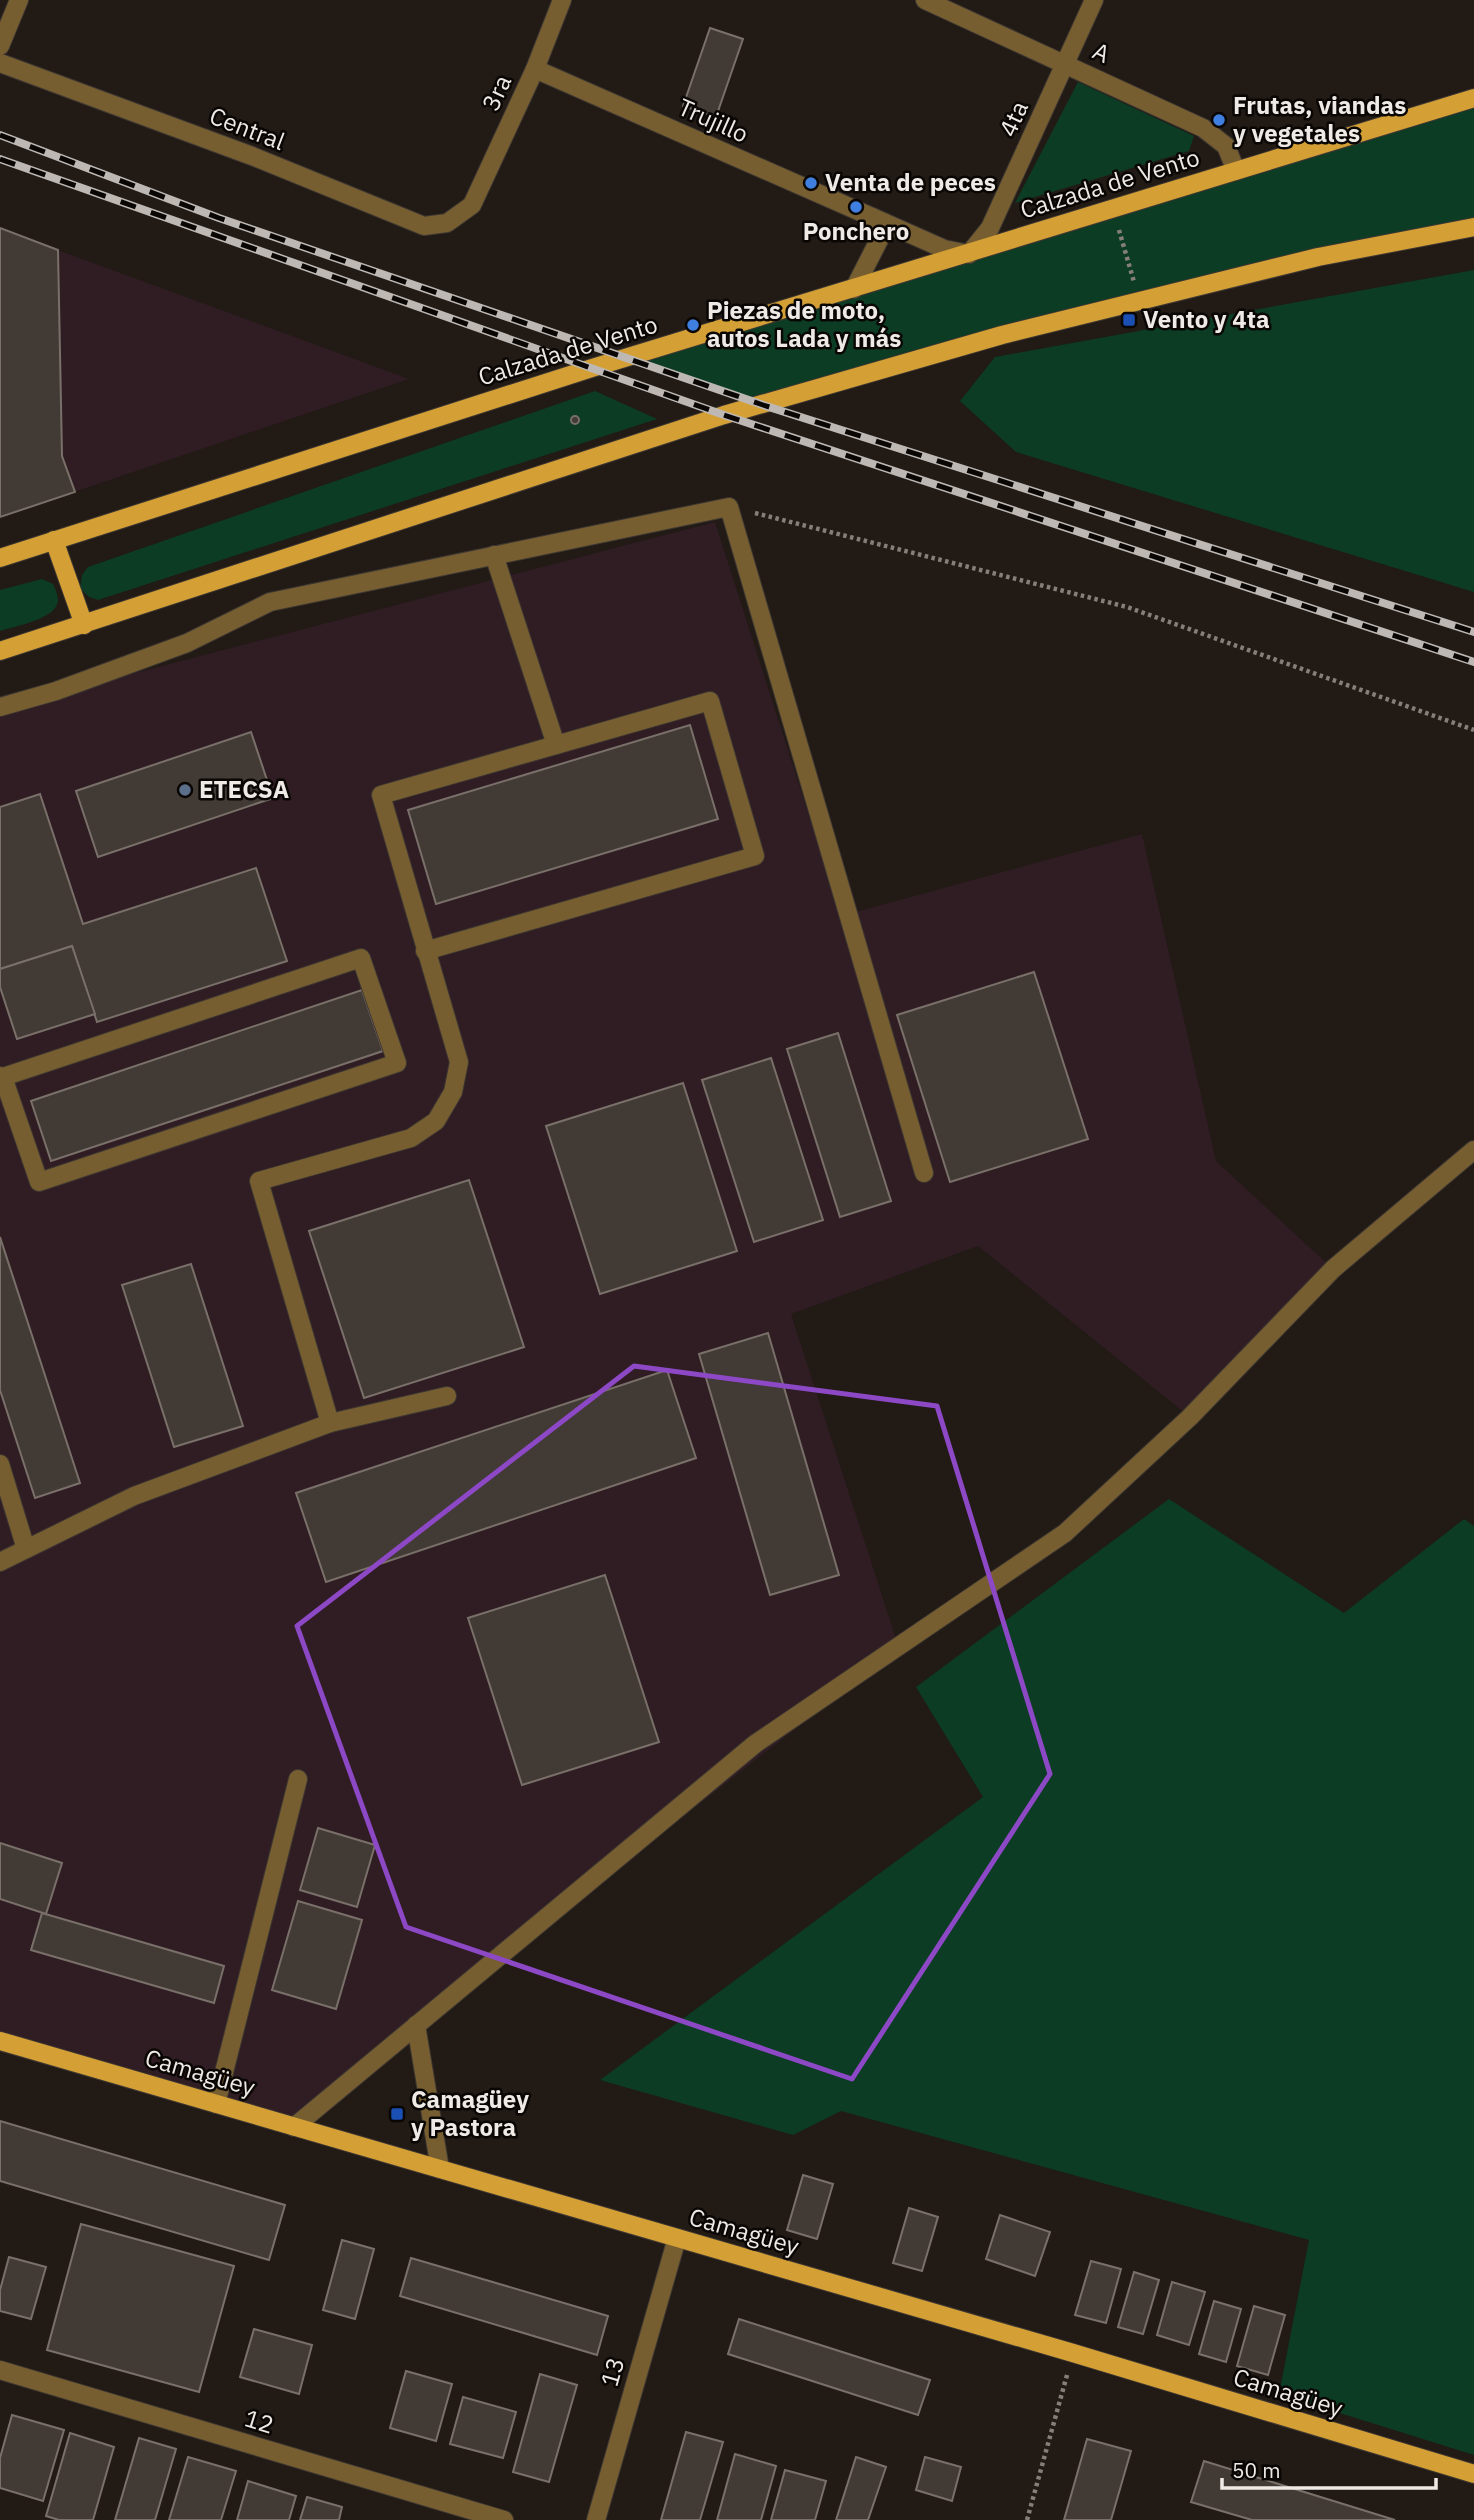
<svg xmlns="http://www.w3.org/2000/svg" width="1474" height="2520" font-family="'IBM Plex Sans',sans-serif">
	<rect width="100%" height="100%" fill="#211a15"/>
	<!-- industrial -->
	<g fill="#2f1d23">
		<polygon points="0,228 58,250 409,379 0,517"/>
		<polygon points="715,522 841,916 1142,834 1216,1161 1333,1269 1190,1417 978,1246 791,1314 899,1648 416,2025 294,2127 0,2041 0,708"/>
	</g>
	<!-- green -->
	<g fill="#0c3c24">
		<polygon points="1078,82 1194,136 1189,151 1015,203"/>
		<polygon points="1474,98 1474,227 1318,257 763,405 626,358"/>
		<polygon points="1474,270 1474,592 1016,452 960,401 995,357"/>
		<polygon points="595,391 657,419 98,600 89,597 80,588 82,575 88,567"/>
		<path d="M 42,579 L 53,584 C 55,588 58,595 58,600 C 58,619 15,626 0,631 L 0,590 Z"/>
		<polygon points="1169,1499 1344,1613 1464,1519 1474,1526 1474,2455 1279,2394 1309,2240 841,2111 793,2135 600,2080 983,1797 916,1687"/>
	</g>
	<!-- building -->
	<g fill="#423a34" stroke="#797069" stroke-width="2">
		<polygon points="710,28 743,39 716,117 683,106"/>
		<polygon points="0,228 58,250 62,456 75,492 0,517"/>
		<circle cx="575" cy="420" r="4"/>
		<polygon points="690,725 718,819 436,904 408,810"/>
		<polygon points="251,732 273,798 98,857 76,791"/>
		<polygon points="40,794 83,924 256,868 287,961 97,1022 72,946 0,969 0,807"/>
		<polygon points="72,946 95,1014 17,1039 0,987 0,969"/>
		<polygon points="1034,972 1088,1139 950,1182 897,1015"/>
		<polygon points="362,990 383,1051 51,1161 31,1101"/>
		<polygon points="838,1033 891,1201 840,1217 787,1049"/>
		<polygon points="771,1058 823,1220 754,1242 702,1080"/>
		<polygon points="683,1083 737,1251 600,1294 546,1126"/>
		<polygon points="469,1180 524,1347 364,1398 309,1231"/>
		<polygon points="0,1237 80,1483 35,1498 0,1390"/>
		<polygon points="191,1264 243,1426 174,1447 122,1285"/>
		<polygon points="768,1333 839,1575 770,1595 699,1354"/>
		<polygon points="667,1370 696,1458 326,1582 296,1493"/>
		<polygon points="605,1575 659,1742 522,1785 468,1618"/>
		<polygon points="318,1828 375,1845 357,1907 300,1890"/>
		<polygon points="0,1843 62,1863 46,1914 0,1899"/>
		<polygon points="298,1901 362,1920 336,2009 272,1990"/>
		<polygon points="42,1913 224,1966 214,2003 31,1950"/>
		<polygon points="0,2121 285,2205 269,2260 0,2181"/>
		<polygon points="803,2175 833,2184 817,2239 787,2230"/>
		<polygon points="909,2208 938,2217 922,2271 893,2263"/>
		<polygon points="1000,2215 1050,2232 1035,2276 986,2259"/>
		<polygon points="81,2224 234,2266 199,2392 47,2350"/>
		<polygon points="342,2240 374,2249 355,2319 323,2310"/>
		<polygon points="9,2257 46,2267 31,2319 0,2311 0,2290"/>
		<polygon points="411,2258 608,2316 597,2355 400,2296"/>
		<polygon points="1091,2261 1121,2269 1106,2323 1075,2315"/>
		<polygon points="1134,2272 1159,2280 1143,2334 1118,2327"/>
		<polygon points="1172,2282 1205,2292 1189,2345 1157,2335"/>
		<polygon points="1214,2301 1241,2309 1226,2362 1199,2354"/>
		<polygon points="1254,2306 1285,2315 1268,2375 1237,2366"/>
		<polygon points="739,2319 930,2380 918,2415 728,2354"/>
		<polygon points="254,2329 312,2345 299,2394 240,2377"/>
		<polygon points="406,2371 452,2384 436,2441 390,2428"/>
		<polygon points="540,2374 577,2385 549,2482 513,2472"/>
		<polygon points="463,2397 516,2412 503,2458 450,2444"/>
		<polygon points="12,2415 64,2430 43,2501 0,2488 0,2458"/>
		<polygon points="686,2432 723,2442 700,2520 661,2520"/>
		<polygon points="70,2433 114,2447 93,2520 59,2520 46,2516"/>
		<polygon points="139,2438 176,2449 155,2520 115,2520"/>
		<polygon points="1087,2439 1131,2451 1111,2520 1064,2520"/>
		<polygon points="735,2454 776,2466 761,2520 717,2520"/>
		<polygon points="188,2457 236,2471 221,2520 169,2520"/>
		<polygon points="856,2457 886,2467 868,2520 836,2520"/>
		<polygon points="925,2457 961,2467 952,2501 916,2490"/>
		<polygon points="1204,2461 1395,2520 1252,2520 1191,2502"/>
		<polygon points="785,2470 826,2481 815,2520 771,2520"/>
		<polygon points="248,2481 296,2496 289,2520 237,2520"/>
		<polygon points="307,2497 342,2507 339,2520 300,2520"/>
	</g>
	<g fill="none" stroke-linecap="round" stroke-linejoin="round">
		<!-- minor casing -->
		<g stroke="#3e3732" stroke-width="20">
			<g id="minor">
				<polyline points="925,0 1203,128 1226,146 1236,171"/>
				<polyline points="0,46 19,0"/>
				<polyline points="0,63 252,156 424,226 447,223 472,205 535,69 562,0"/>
				<polyline points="535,69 872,217 879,240 854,289"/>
				<polyline points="872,217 944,249 969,254 990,228 1094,0"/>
				<polyline points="494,555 556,745"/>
				<polyline points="0,707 56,691 187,643 270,602 729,507 924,1173"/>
				<polyline points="0,1076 3,1077 361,958 397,1063 39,1182 3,1077"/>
				<polyline points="330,1423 259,1181 411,1138 436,1121 453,1092 459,1062 381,795 710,701 755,856 425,951"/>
				<polyline points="0,1464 26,1549"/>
				<polyline points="0,1562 134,1496 330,1423 447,1396"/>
				<polyline points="416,2025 440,2169"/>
				<polyline points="216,2104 298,1779"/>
				<polyline points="294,2127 755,1744 1065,1533 1190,1417 1333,1269 1474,1150"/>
				<polyline points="0,2370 504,2520"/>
				<polyline points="596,2520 677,2238"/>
			</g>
		</g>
		<!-- major casing -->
		<g stroke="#3e3732" stroke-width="20">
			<g id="major">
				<polyline points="54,540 84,625"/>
				<polyline points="0,558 592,368 1474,98"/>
				<polyline points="0,651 724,415 1002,335 1318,257 1474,227"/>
				<polyline points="0,2041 1073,2353 1474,2474"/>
			</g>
		</g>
		<!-- path -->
		<g stroke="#857f7b" stroke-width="4.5" stroke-dasharray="3.5 3.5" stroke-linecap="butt">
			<polyline points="1119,230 1134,282"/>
			<polyline points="755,513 1127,607 1474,730"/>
			<polyline points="1027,2520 1067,2375"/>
		</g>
		<!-- minor -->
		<use href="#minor" stroke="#765e30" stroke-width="18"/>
		<!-- major -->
		<use href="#major" stroke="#d4a035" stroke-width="18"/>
		<!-- rail casing -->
		<g stroke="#bdb8b4" stroke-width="8">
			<g id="rail">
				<polyline points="0,135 219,218 763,405 1474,632"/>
				<polyline points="0,159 724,415 1474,662"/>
			</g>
		</g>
		<!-- rail -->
		<use href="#rail" stroke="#090604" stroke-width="5" stroke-dasharray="16" stroke-linecap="butt"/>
	</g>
	<!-- marked area -->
	<path fill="none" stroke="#8c48c5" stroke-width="5" stroke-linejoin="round" d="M 634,1366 L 937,1406 L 1050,1774 L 852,2079 L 406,1927 L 297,1626 Z"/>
	<!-- markers -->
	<g fill="#3f7fe0" stroke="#090604" stroke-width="2.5">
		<circle cx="1219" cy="120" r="7"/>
		<circle cx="811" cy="183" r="7"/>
		<circle cx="856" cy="207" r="7"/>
		<circle cx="693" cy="325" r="7"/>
	</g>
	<g fill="#1a4fb4" stroke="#090604" stroke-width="2.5">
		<rect x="1122" y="313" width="14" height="14" rx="3.5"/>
		<rect x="390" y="2107" width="14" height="14" rx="3.5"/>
	</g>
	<circle fill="#5c6f8a" stroke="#090604" stroke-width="2.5" cx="185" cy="790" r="7"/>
	<g text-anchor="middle" stroke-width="5" stroke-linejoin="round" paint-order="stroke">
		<!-- street labels -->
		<g font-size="24" fill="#efeae6" stroke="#090604">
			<text transform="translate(1101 53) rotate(25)" y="8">A</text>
			<text transform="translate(497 93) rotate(-65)" y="8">3ra</text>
			<text transform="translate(1014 119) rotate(-65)" y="8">4ta</text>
			<text transform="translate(713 121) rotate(24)" y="8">Trujillo</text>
			<text transform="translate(247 129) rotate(21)" y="8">Central</text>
			<text transform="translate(1110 184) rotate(-17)" y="8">Calzada de Vento</text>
			<text transform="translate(568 351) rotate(-17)" y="8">Calzada de Vento</text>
			<text transform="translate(200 2073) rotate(16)" y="8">Camagüey</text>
			<text transform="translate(744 2232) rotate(16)" y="8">Camagüey</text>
			<text transform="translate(613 2372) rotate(-74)" y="8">13</text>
			<text transform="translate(1288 2393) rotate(17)" y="8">Camagüey</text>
			<text transform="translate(259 2422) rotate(17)" y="8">12</text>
		</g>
		<!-- poi labels -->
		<g font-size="24" font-weight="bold" fill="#efeae6" stroke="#090604" text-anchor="start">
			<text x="1233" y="114">Frutas, viandas<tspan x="1233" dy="28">y vegetales</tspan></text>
			<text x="825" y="191">Venta de peces</text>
			<text x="856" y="240" text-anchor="middle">Ponchero</text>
			<text x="707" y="319">Piezas de moto,<tspan x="707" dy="28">autos Lada y más</tspan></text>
			<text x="1143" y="328">Vento y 4ta</text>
			<text x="199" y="798">ETECSA</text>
			<text x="411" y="2108">Camagüey<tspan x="411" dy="28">y Pastora</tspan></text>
		</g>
	</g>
	<!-- scale -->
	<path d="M1222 2478v10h214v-10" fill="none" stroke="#efeae6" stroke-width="3.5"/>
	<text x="1232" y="2478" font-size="21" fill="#efeae6" stroke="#090604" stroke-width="5" paint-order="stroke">50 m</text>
</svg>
